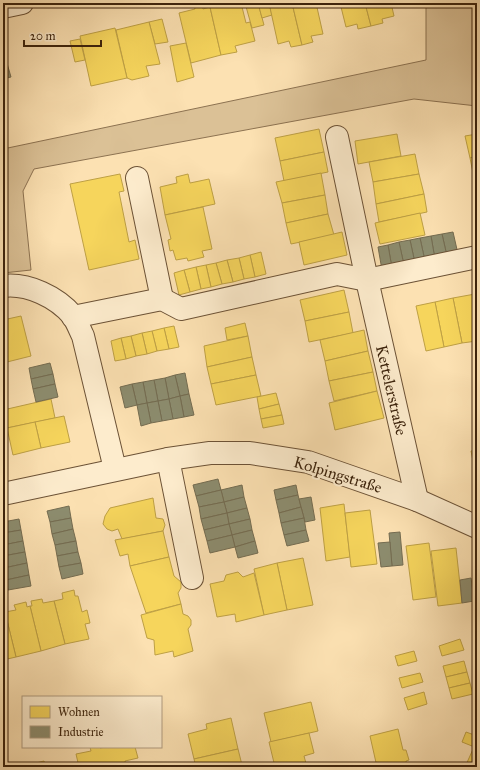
<svg xmlns="http://www.w3.org/2000/svg" width="480" height="770" font-family="'IM FELL Great Primer',serif">
	<rect width="100%" height="100%" fill="#fce1b2"/>
	<filter id="stains"><feTurbulence type="fractalNoise" baseFrequency=".005" numOctaves="4"/><feColorMatrix values="0 0 0 0 .2 0 0 0 0 .09 0 0 0 0 .02 0 0 0 .5 -.17"/></filter>
	<radialGradient id="worn" r=".72"><stop offset=".6" stop-color="#630" stop-opacity="0"/><stop offset="1" stop-color="#630" stop-opacity=".3"/></radialGradient>
	<!-- green -->
	<polygon fill="#dbc196" stroke="#8c7251" points="426,3 477,3 477,106 414,99 34,169 23,191 31,270 3,273 3,149 426,60"/>
	<!-- homes -->
	<g fill="#f6d55c" stroke="#bea044">
		<polygon points="202,3 203,9 210,7 221,55 191,63 179,13 195,9 194,4"/>
		<polygon points="241,3 246,23 250,22 255,41 235,46 237,52 221,55 210,7 225,4 226,7"/>
		<polygon points="245,3 258,3 264,25 252,28"/>
		<polygon points="258,3 269,3 272,15 262,18"/>
		<polygon points="269,3 292,3 302,45 291,47 289,41 278,44"/>
		<polygon points="292,3 316,3 323,34 311,36 313,42 302,45"/>
		<polygon points="340,3 365,3 371,26 358,29 357,24 346,27"/>
		<polygon points="365,3 391,3 394,16 382,19 383,23 371,26"/>
		<polygon points="162,19 168,42 155,44 149,22"/>
		<polygon points="149,22 160,64 146,66 149,76 132,80 127,78 116,30"/>
		<polygon points="115,28 127,78 91,86 80,36"/>
		<polygon points="80,39 85,60 75,62 70,41"/>
		<polygon points="186,43 194,77 177,82 170,46"/>
		<polygon points="319,129 324,152 280,161 275,138"/>
		<polygon points="397,134 401,156 358,164 355,141"/>
		<polygon points="477,134 477,156 470,158 465,136"/>
		<polygon points="324,152 328,172 284,181 280,161"/>
		<polygon points="415,154 419,174 373,182 369,162"/>
		<polygon points="477,156 477,177 474,178 470,158"/>
		<polygon points="321,173 325,195 282,203 276,182"/>
		<polygon points="120,174 124,191 119,192 129,242 135,240 139,259 89,270 70,184"/>
		<polygon points="188,174 190,183 209,179 215,204 165,215 160,187 177,183 176,177"/>
		<polygon points="419,174 424,194 376,204 373,182"/>
		<polygon points="477,177 477,193 474,178"/>
		<polygon points="424,194 427,212 379,222 376,204"/>
		<polygon points="325,195 328,214 286,223 282,203"/>
		<polygon points="203,207 212,249 202,251 204,257 188,261 187,258 176,260 173,250 170,251 168,240 171,239 165,215"/>
		<polygon points="420,213 425,235 380,244 375,223"/>
		<polygon points="328,214 334,235 291,244 286,223"/>
		<polygon points="342,232 347,255 304,265 299,242"/>
		<polygon points="261,252 266,274 255,277 250,255"/>
		<polygon points="250,255 255,277 244,279 239,258"/>
		<polygon points="239,258 244,279 233,282 227,260"/>
		<polygon points="227,260 233,282 222,284 216,263"/>
		<polygon points="216,263 222,284 211,287 206,265"/>
		<polygon points="206,265 211,287 201,289 196,267"/>
		<polygon points="196,267 201,289 190,292 184,270"/>
		<polygon points="184,270 190,292 179,295 174,273"/>
		<polygon points="344,290 349,312 305,321 300,300"/>
		<polygon points="475,294 477,304 477,341 462,343 453,298"/>
		<polygon points="453,298 462,343 444,347 435,302"/>
		<polygon points="435,302 444,347 426,351 416,306"/>
		<polygon points="349,312 353,333 309,342 305,321"/>
		<polygon points="21,316 31,356 3,363 3,320"/>
		<polygon points="245,323 248,336 227,340 225,328"/>
		<polygon points="174,326 179,347 169,349 164,328"/>
		<polygon points="164,328 169,349 157,351 152,331"/>
		<polygon points="364,330 368,351 325,361 320,340"/>
		<polygon points="152,331 157,351 147,354 142,333"/>
		<polygon points="142,333 147,354 136,356 131,336"/>
		<polygon points="131,336 136,356 126,359 121,338"/>
		<polygon points="248,336 252,357 207,367 204,346"/>
		<polygon points="121,338 126,359 115,361 111,341"/>
		<polygon points="368,351 373,372 329,381 325,361"/>
		<polygon points="252,357 256,375 211,384 207,367"/>
		<polygon points="373,372 377,391 334,401 329,381"/>
		<polygon points="256,375 261,396 216,405 211,384"/>
		<polygon points="377,391 384,418 335,430 329,403"/>
		<polygon points="276,393 279,404 259,409 257,397"/>
		<polygon points="51,399 55,418 7,428 3,410"/>
		<polygon points="279,404 282,415 261,419 259,409"/>
		<polygon points="282,415 284,424 263,428 261,419"/>
		<polygon points="64,416 70,442 41,448 35,422"/>
		<polygon points="35,422 41,448 13,455 7,428"/>
		<polygon points="477,450 477,481 471,451"/>
		<polygon points="153,498 156,518 163,519 165,525 163,531 122,539 118,529 112,531 107,529 103,524 105,516 110,508"/>
		<polygon points="344,504 350,557 326,561 320,508"/>
		<polygon points="370,510 377,564 351,567 345,513"/>
		<polygon points="163,531 169,557 130,566 128,554 120,556 115,540"/>
		<polygon points="429,543 436,597 413,600 406,546"/>
		<polygon points="456,548 462,603 438,606 431,551"/>
		<polygon points="169,557 174,576 181,582 181,588 178,593 181,604 146,613 130,566"/>
		<polygon points="303,558 313,605 287,610 277,563"/>
		<polygon points="277,563 287,610 264,615 254,569"/>
		<polygon points="238,572 243,577 254,573 264,615 236,622 235,614 217,617 210,584 224,581 226,575"/>
		<polygon points="74,590 75,596 78,596 82,612 87,610 90,623 85,624 89,639 65,644 54,601 63,599 62,593"/>
		<polygon points="42,599 43,603 54,601 65,644 41,651 30,606 32,606 31,601"/>
		<polygon points="26,602 27,607 30,606 41,651 16,657 5,612 16,610 14,605"/>
		<polygon points="181,604 183,614 188,616 191,620 191,625 188,629 193,651 174,657 173,651 155,655 154,640 147,638 141,615"/>
		<polygon points="3,612 5,612 16,657 3,660"/>
		<polygon points="460,639 464,650 442,656 439,646"/>
		<polygon points="414,651 417,661 398,666 395,656"/>
		<polygon points="464,661 467,672 446,677 443,666"/>
		<polygon points="467,672 470,683 449,688 446,677"/>
		<polygon points="420,673 423,682 402,688 399,678"/>
		<polygon points="470,683 473,694 452,699 449,688"/>
		<polygon points="424,692 427,704 408,710 404,698"/>
		<polygon points="311,702 318,731 271,742 264,713"/>
		<polygon points="231,718 238,749 194,759 188,734 207,729 206,724"/>
		<polygon points="398,729 403,750 406,750 409,760 406,761 407,767 377,767 370,736"/>
		<polygon points="466,732 477,736 477,748 462,742"/>
		<polygon points="309,733 314,753 304,756 307,767 275,767 269,742"/>
		<polygon points="90,747 100,747 100,748 106,747 135,747 138,758 125,761 126,767 79,767 76,754 91,751"/>
		<polygon points="474,747 477,748 477,767 465,767"/>
		<polygon points="238,749 242,765 246,764 246,767 196,767 194,759"/>
		<polygon points="44,761 46,767 20,767"/>
	</g>
	<!-- industry -->
	<g fill="#8c8c6e" stroke="#746c51">
		<polygon points="4,53 11,77 3,79 3,54"/>
		<polygon points="453,232 458,254 447,256 442,234"/>
		<polygon points="442,234 447,256 435,259 431,236"/>
		<polygon points="431,236 435,259 425,261 420,238"/>
		<polygon points="420,238 425,261 415,263 410,240"/>
		<polygon points="410,240 415,263 404,265 399,242"/>
		<polygon points="399,242 404,265 392,268 388,245"/>
		<polygon points="388,245 392,268 382,270 378,247"/>
		<polygon points="50,363 53,374 31,379 29,368"/>
		<polygon points="185,373 189,394 180,396 175,375"/>
		<polygon points="53,374 55,384 33,389 31,379"/>
		<polygon points="175,375 180,396 169,399 165,378"/>
		<polygon points="165,378 169,399 158,401 154,380"/>
		<polygon points="154,380 158,401 147,403 143,382"/>
		<polygon points="143,382 147,403 137,405 132,384"/>
		<polygon points="55,384 58,397 36,402 33,389"/>
		<polygon points="132,384 137,405 125,408 120,387"/>
		<polygon points="189,394 194,415 184,417 180,396"/>
		<polygon points="180,396 184,417 173,419 169,399"/>
		<polygon points="169,399 173,419 162,421 158,401"/>
		<polygon points="158,401 162,421 151,423 147,403"/>
		<polygon points="147,403 151,423 141,426 137,405"/>
		<polygon points="218,479 221,490 196,496 193,485"/>
		<polygon points="242,485 244,497 224,502 221,490"/>
		<polygon points="296,485 298,495 276,500 274,490"/>
		<polygon points="221,490 224,502 199,507 196,496"/>
		<polygon points="298,495 301,507 279,513 276,500"/>
		<polygon points="244,497 247,508 227,513 224,502"/>
		<polygon points="311,497 315,520 305,522 299,499"/>
		<polygon points="224,502 227,513 201,519 199,507"/>
		<polygon points="69,506 71,518 50,522 47,511"/>
		<polygon points="301,507 304,518 281,523 279,513"/>
		<polygon points="247,508 250,519 229,524 227,513"/>
		<polygon points="227,513 229,524 204,530 201,519"/>
		<polygon points="71,518 73,529 52,534 50,522"/>
		<polygon points="304,518 306,530 284,535 281,523"/>
		<polygon points="19,519 21,530 3,533 3,522"/>
		<polygon points="250,519 252,530 232,535 229,524"/>
		<polygon points="229,524 232,535 207,541 204,530"/>
		<polygon points="73,529 76,541 55,545 52,534"/>
		<polygon points="21,530 23,541 3,545 3,533"/>
		<polygon points="252,530 255,541 235,547 232,535"/>
		<polygon points="306,530 309,541 287,546 284,535"/>
		<polygon points="400,532 403,565 392,566 389,533"/>
		<polygon points="232,535 235,547 210,553 207,541"/>
		<polygon points="23,541 25,552 3,556 3,545"/>
		<polygon points="76,541 78,552 57,556 55,545"/>
		<polygon points="255,541 258,553 238,558 235,547"/>
		<polygon points="390,542 392,566 381,567 378,543"/>
		<polygon points="25,552 27,563 4,568 3,556"/>
		<polygon points="78,552 81,563 59,567 57,556"/>
		<polygon points="27,563 29,575 6,580 4,568"/>
		<polygon points="81,563 83,574 62,579 59,567"/>
		<polygon points="29,575 31,586 8,590 6,580"/>
		<polygon points="471,578 474,601 462,603 460,580"/>
	</g>
	<g fill="none" stroke-linecap="round" stroke-linejoin="round">
		<!-- minor casing -->
		<g stroke="#6c5236" stroke-width="24">
			<g id="minor">
				<polyline points="3,7 22,3"/>
				<polyline points="337,137 367,280 477,257"/>
				<polyline points="137,178 162,299"/>
				<path d="M 3,286 C 28,283 57,297 73,316 C 77,322 80,330 83,336 L 115,469"/>
				<polyline points="73,317 162,299 181,309 337,274 367,280 417,500"/>
				<polyline points="168,459 192,578"/>
				<polyline points="3,494 168,459 210,453 250,453 308,462 417,500 477,527"/>
			</g>
		</g>
		<!-- minor -->
		<use href="#minor" stroke="#fdeccd" stroke-width="22"/>
	</g>
	<g text-anchor="middle" stroke-width="4" stroke-linejoin="round" paint-order="stroke">
		<!-- street labels -->
		<g font-size="16" fill="#3c230c" stroke="#fdeccd">
			<text transform="translate(392 390) rotate(77)" y="6">Kettelerstraße</text>
			<text transform="translate(338 474) rotate(17)" y="6">Kolpingstraße</text>
		</g>
	</g>
	<!-- margin -->
	<rect width="480" height="770" fill="none" stroke="#fce1b2" stroke-width="16"/>
	<rect x="4" y="4" width="472" height="762" fill="none" stroke="#3c230c" stroke-width="2"/>
	<rect x="8" y="8" width="464" height="754" fill="none" stroke="#3c230c"/>
	<!-- legend -->
	<rect x="22" y="696" width="140" height="52" fill="#fdeccd" stroke="#b09c80"/>
	<rect x="30" y="706" width="20" height="12" fill="#f6d55c" stroke="#b09c80"/>
	<text x="58" y="716" font-size="12" fill="#3c230c">Wohnen</text>
	<rect x="30" y="726" width="20" height="12" fill="#8c8c6e" stroke="#b09c80"/>
	<text x="58" y="736" font-size="12" fill="#3c230c">Industrie</text>
	<!-- scale -->
	<path d="M24 40v6h77v-6" fill="none" stroke="#3c230c" stroke-width="2"/>
	<text x="30" y="40" font-size="12" fill="#3c230c" stroke="#fdeccd" stroke-width="3" paint-order="stroke">20 m</text>
	<rect width="100%" height="100%" filter="url(#stains)"/>
	<rect width="100%" height="100%" fill="url(#worn)"/>
</svg>
